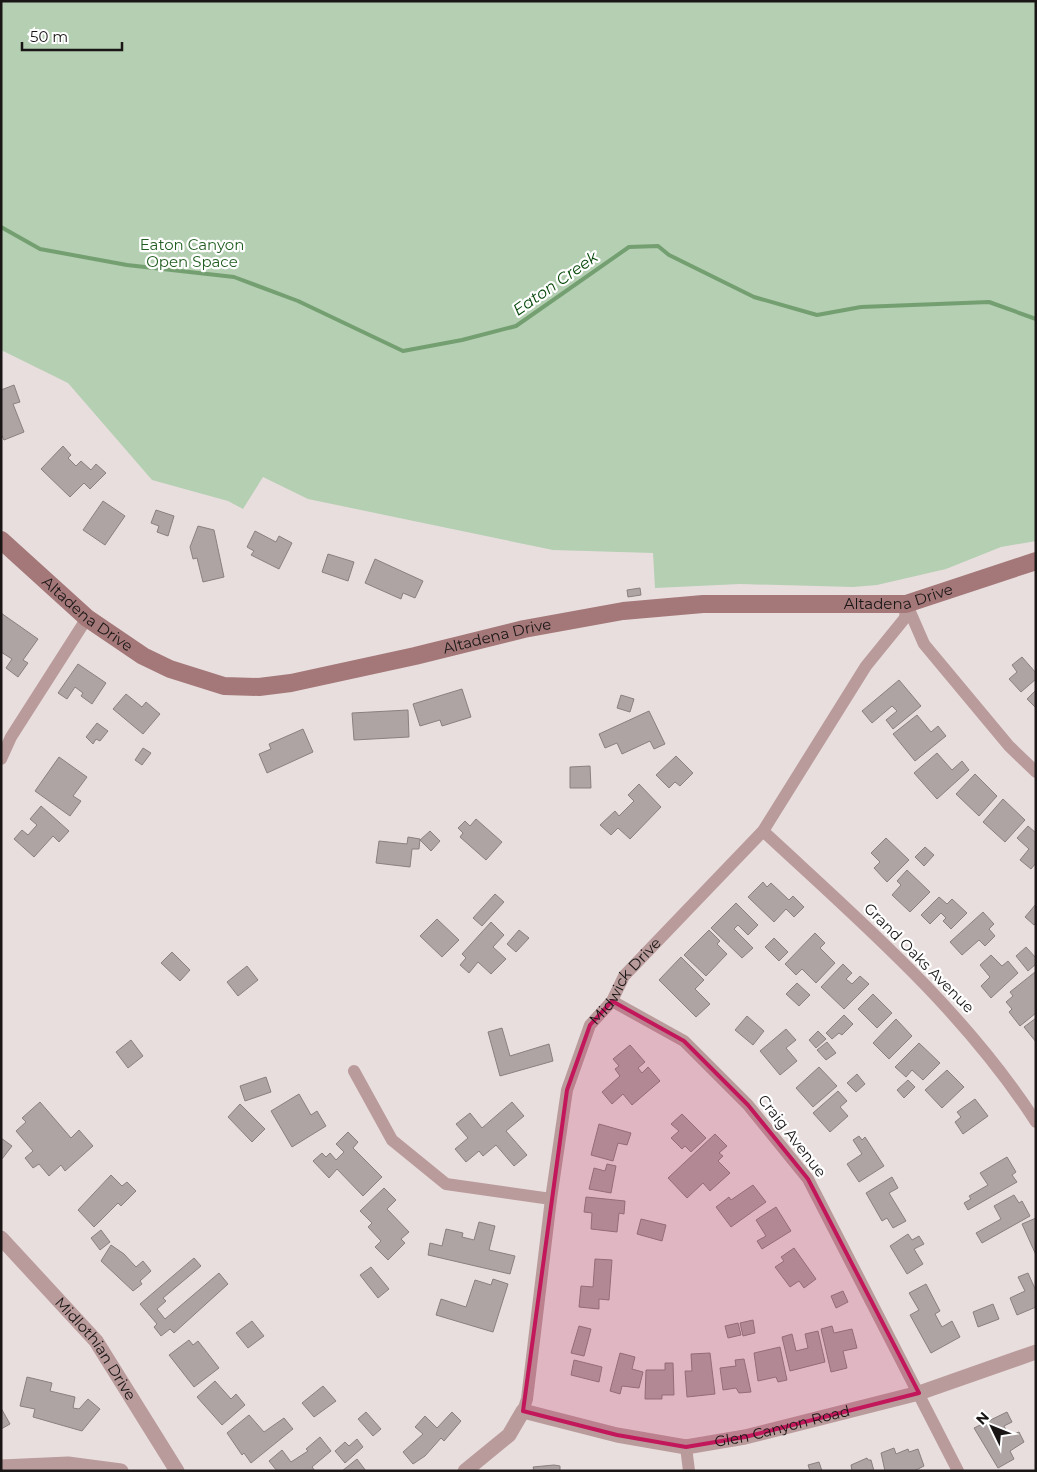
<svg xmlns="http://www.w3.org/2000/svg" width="1037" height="1472" font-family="Montserrat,sans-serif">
	<rect width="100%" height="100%" fill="#e9dede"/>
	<!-- green -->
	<polygon fill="#b4cfb2" points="1,1 1036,1 1036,541 1001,547 946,569 877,585 853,587 740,584 655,588 653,553 553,550 308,499 263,477 243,509 228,501 152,480 68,383 1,350"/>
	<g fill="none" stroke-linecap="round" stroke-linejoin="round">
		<!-- stream -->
		<polyline stroke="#749f71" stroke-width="4" points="1,227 40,249 127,265 234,277 298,301 403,351 462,340 516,326 629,247 658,246 669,255 754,297 817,315 861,307 989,302 1036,319"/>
	</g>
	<!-- building -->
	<g fill="#afa4a4" stroke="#8a8080">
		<polygon points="14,385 20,402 13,404 24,432 4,440 1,434 1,390"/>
		<polygon points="63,446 71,455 68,458 76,466 81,461 91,470 96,464 106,473 90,489 84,483 70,497 41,469"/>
		<polygon points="103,501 125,516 105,545 83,530"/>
		<polygon points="156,510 174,516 168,536 157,532 159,526 151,523"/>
		<polygon points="198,526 214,530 224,577 203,582 197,558 193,559 190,547"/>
		<polygon points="255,531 276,542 279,536 292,543 279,569 251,555 254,551 247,547"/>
		<polygon points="328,554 354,562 348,581 322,572"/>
		<polygon points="375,559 423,581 415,598 403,593 401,599 365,583"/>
		<polygon points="640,588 641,595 628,597 627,590"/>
		<polygon points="1,613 38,639 23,660 28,663 18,677 6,668 12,659 1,652"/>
		<polygon points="1022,657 1036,673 1036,679 1021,692 1009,679 1017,672 1012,665"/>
		<polygon points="78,664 106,683 92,704 81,696 83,693 75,687 67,699 58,693"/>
		<polygon points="899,680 921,706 893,729 886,720 897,711 892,706 872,723 862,711"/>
		<polygon points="462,689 471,717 442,726 440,720 420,726 413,704"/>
		<polygon points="1036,690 1036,708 1027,699"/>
		<polygon points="126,694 142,707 146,702 160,714 143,734 113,709"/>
		<polygon points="621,695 634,699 630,712 617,708"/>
		<polygon points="408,710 409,737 354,740 352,713"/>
		<polygon points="649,711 665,744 654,749 650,741 622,754 617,743 605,748 599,734"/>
		<polygon points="917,715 931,732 938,726 946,736 915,761 893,734"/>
		<polygon points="97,723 108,731 100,741 96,739 93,744 86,737"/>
		<polygon points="303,729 313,752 267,773 259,754 271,749 269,744"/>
		<polygon points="143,748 151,753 142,765 135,760"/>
		<polygon points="937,753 952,770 962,761 969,770 937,799 914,773"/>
		<polygon points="676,756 693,773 680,786 675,782 669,788 656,775"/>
		<polygon points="59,757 87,777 73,796 81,801 70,816 35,791"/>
		<polygon points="590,766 591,788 570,788 570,767"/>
		<polygon points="975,774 997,796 979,816 956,794"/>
		<polygon points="639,784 661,807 630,839 618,828 611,835 600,825 615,811 619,816 634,801 628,795"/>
		<polygon points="1003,799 1025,820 1005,842 983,822"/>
		<polygon points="41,806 69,831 59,842 53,836 34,857 14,839 22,830 28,835 37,825 30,819"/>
		<polygon points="476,819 502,842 486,860 460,837 463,833 458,828 465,821 470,826"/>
		<polygon points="1028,826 1036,833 1036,863 1031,869 1020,860 1029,849 1017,838"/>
		<polygon points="430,831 440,841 431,851 420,840"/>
		<polygon points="408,837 420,839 419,849 412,849 410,867 376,863 379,841 407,844"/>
		<polygon points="886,838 909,860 887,882 874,868 880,862 871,853"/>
		<polygon points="925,847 934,855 924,866 915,857"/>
		<polygon points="907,870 930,892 910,912 892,895 901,885 897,881"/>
		<polygon points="763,882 767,887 771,883 789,900 793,896 804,907 794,917 786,909 774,922 748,897"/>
		<polygon points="495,894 504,902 482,926 473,918"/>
		<polygon points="939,897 947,904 952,899 967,913 951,929 943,921 946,918 941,913 930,924 921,915"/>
		<polygon points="736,903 758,925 748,935 738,925 734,929 753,948 742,958 711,928"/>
		<polygon points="1036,904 1036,923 1034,925 1025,917"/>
		<polygon points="983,912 994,924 989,929 995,936 985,946 979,940 962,955 950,942"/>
		<polygon points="437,919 459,940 442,957 420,936"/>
		<polygon points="491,922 504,935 493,947 506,959 491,974 478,962 469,973 460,965 466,958 462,954"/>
		<polygon points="519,930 529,938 516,952 507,944"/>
		<polygon points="709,930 720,941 717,944 727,954 706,976 684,955"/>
		<polygon points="815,933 825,943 820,948 835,963 816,983 802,969 796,975 785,964"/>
		<polygon points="774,938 788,952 779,961 765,947"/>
		<polygon points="1026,947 1036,958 1036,964 1028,971 1016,956"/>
		<polygon points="172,952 190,970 180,981 161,963"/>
		<polygon points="991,955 1002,966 1008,961 1018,973 991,998 981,986 990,977 980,965"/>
		<polygon points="681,957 704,980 695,989 710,1004 696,1017 659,980"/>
		<polygon points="843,964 852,973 846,979 852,984 860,976 869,984 844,1009 821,987"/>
		<polygon points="247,966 258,980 238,996 227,982"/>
		<polygon points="1035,972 1036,1013 1020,1026 1009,1012 1012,1009 1006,1002 1013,996 1010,992"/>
		<polygon points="797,983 810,995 799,1006 786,994"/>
		<polygon points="873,994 892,1013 877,1028 858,1009"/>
		<polygon points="844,1015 853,1024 842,1035 839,1033 832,1039 826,1033"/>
		<polygon points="747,1016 764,1031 753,1045 735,1030"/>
		<polygon points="1036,1018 1036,1042 1024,1027"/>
		<polygon points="896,1019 912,1036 889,1059 873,1043"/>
		<polygon points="502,1028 510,1056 549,1044 553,1061 500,1076 488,1032"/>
		<polygon points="786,1029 796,1040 786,1048 797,1061 780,1075 760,1051"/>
		<polygon points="818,1031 826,1039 816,1048 809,1040"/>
		<polygon points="131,1040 143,1056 128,1068 116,1052"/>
		<polygon points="827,1042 836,1053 826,1060 817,1050"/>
		<polygon points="919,1043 940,1063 923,1080 912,1070 906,1077 895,1067"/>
		<polygon points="630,1045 645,1062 638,1068 642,1073 648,1067 660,1081 632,1105 623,1094 612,1104 602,1092 620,1076 615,1069 619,1066 613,1059"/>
		<polygon points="819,1067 837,1086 813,1107 796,1088"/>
		<polygon points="947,1070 964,1087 942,1108 925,1090"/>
		<polygon points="857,1074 865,1084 856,1092 847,1083"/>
		<polygon points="266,1077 271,1092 245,1101 240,1086"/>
		<polygon points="908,1080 915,1087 904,1098 897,1090"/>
		<polygon points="838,1091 847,1101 840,1107 848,1116 830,1132 813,1113"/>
		<polygon points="299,1094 311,1115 317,1111 326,1126 292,1147 271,1111"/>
		<polygon points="975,1099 988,1116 963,1134 955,1122 961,1117 957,1112"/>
		<polygon points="40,1102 71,1138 79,1130 93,1146 65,1171 61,1165 49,1176 39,1164 33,1168 25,1158 33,1151 16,1131 26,1122 22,1118"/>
		<polygon points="512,1102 524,1116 506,1131 527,1155 514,1166 496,1145 483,1156 479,1151 466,1162 455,1149 468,1138 456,1124 470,1113 482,1128"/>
		<polygon points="240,1104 265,1129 252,1142 228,1117"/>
		<polygon points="682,1114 706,1138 691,1152 685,1146 682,1149 671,1138 679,1131 671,1124"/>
		<polygon points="599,1124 631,1133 627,1145 618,1143 613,1161 591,1155"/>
		<polygon points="348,1132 358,1142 353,1148 382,1177 363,1196 337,1169 329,1178 313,1161 322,1153 326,1157 330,1153 336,1160 344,1152 336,1144"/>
		<polygon points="715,1134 727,1146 719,1153 723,1156 718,1161 730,1173 710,1191 703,1183 687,1198 668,1178"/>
		<polygon points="859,1136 862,1140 865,1137 884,1166 859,1182 847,1164 862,1154 853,1140"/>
		<polygon points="1,1138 12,1146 2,1159 1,1158"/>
		<polygon points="1007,1157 1016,1172 1012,1175 1017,1182 968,1210 964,1203 971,1199 969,1196 988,1185 980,1173"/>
		<polygon points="607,1164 616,1166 611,1193 589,1189 594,1168 605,1171"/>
		<polygon points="111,1175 122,1186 127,1182 136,1191 121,1206 118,1203 94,1227 78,1210"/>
		<polygon points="892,1177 898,1188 889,1193 906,1221 893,1228 887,1218 882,1221 866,1193"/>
		<polygon points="753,1185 766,1202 731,1227 716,1207 729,1197 731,1200"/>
		<polygon points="384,1188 396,1200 387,1209 409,1232 401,1239 405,1243 388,1260 375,1247 381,1241 368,1227 372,1223 360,1211"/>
		<polygon points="1014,1195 1019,1203 1022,1201 1030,1216 982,1243 976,1233 1001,1219 994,1206"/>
		<polygon points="586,1197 625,1201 624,1214 619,1213 617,1232 591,1229 592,1213 584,1212"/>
		<polygon points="776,1207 791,1231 762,1249 757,1241 766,1236 756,1220"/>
		<polygon points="1036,1218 1036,1255 1022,1224"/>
		<polygon points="641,1219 666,1225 662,1241 637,1234"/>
		<polygon points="479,1222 495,1226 489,1250 515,1256 510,1274 428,1255 430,1243 442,1246 446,1229 463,1233 462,1237 474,1240"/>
		<polygon points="101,1230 110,1242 100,1250 91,1238"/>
		<polygon points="908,1234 912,1240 919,1236 924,1244 914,1249 923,1264 907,1274 890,1246"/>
		<polygon points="111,1245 124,1254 136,1267 143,1261 151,1271 140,1281 142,1284 133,1291 101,1261"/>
		<polygon points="794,1248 816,1279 804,1288 799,1281 790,1287 775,1267 784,1261 781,1257"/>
		<polygon points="194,1258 201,1266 163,1298 166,1301 157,1309 165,1319 219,1273 228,1284 174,1333 170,1329 161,1336 154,1327 157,1324 140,1304"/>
		<polygon points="595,1259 612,1260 609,1300 599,1299 599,1309 579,1307 581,1286 593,1287"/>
		<polygon points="371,1267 389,1289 378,1298 360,1275"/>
		<polygon points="1028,1273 1036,1291 1036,1307 1017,1315 1010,1298 1025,1291 1018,1277"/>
		<polygon points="493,1279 508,1284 493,1332 436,1315 441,1299 466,1307 475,1280 491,1285"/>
		<polygon points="926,1284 940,1311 935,1314 942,1327 952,1321 960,1337 931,1353 910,1315 919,1310 909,1293"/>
		<polygon points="843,1291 848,1302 836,1308 831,1296"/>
		<polygon points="993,1304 999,1319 978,1327 973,1312"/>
		<polygon points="753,1320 755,1333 743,1336 740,1323"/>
		<polygon points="252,1321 264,1336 248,1348 236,1333"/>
		<polygon points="738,1323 741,1335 728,1338 725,1326"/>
		<polygon points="579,1326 591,1329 584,1356 571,1353"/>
		<polygon points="832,1326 834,1333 852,1329 857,1348 843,1351 847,1368 831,1372 821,1329"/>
		<polygon points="818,1331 825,1362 790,1371 782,1337 792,1334 796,1351 808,1348 805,1334"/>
		<polygon points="189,1340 193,1345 198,1341 219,1368 194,1387 169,1355"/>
		<polygon points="780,1347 787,1380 778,1382 776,1377 758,1381 754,1353"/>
		<polygon points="620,1353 635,1357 632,1369 643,1372 639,1388 622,1386 620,1394 610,1391"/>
		<polygon points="710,1353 715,1394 687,1397 685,1371 692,1371 691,1354"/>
		<polygon points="744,1359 751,1392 739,1393 736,1388 723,1390 720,1368 736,1366 735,1360"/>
		<polygon points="574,1360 602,1367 599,1382 571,1375"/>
		<polygon points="665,1363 673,1363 674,1395 662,1395 662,1399 645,1399 646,1370 665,1370"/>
		<polygon points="27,1377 52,1383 50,1391 75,1397 73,1408 79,1409 88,1399 100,1409 82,1431 33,1417 35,1409 20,1406"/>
		<polygon points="215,1381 231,1399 236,1394 245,1405 222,1425 197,1397"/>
		<polygon points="323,1386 336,1401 314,1417 302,1403"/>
		<polygon points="1,1408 10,1424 1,1429"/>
		<polygon points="366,1412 381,1429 373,1436 358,1419"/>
		<polygon points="452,1412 461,1421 444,1441 441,1438 425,1456 413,1464 403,1452 423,1434 415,1427 425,1416 437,1428"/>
		<polygon points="1007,1412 1012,1422 1004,1426 1009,1436 1019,1432 1024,1442 1010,1451 1014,1459 998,1468 974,1428"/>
		<polygon points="249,1415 264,1432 284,1418 293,1429 251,1463 244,1453 242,1455 227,1433"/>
		<polygon points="320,1437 331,1451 312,1467 315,1471 277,1471 269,1461 282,1450 291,1462 308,1451 306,1449"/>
		<polygon points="357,1439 363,1447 345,1463 335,1451 345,1442 349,1446"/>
		<polygon points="894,1448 896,1454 908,1449 909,1452 918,1449 924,1466 914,1471 885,1471 881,1453"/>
		<polygon points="867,1458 868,1460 871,1460 874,1471 852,1471 851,1465"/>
		<polygon points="357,1459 366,1471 342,1471"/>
		<polygon points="819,1462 822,1471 810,1471 808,1465"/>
		<polygon points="554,1465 560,1466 560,1471 524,1471 534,1470 533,1467"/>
	</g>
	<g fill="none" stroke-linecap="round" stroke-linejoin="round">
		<!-- minor -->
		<g stroke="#ba9b9b" stroke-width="12">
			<polyline points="907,605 924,644 1009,746 1036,772"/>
			<polyline points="1,759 11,737 87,618"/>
			<path d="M 763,831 C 861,922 963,1009 1036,1122"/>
			<polyline points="612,1001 684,1041 748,1105 808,1179 958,1471"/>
			<polyline points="354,1071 392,1140 446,1184 551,1199"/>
			<path id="s1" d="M 523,1411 L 527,1399 L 551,1199 L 567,1090 L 590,1025 L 612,1001 L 624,976 L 763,831 L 866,666 L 905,618 L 906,604"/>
			<polyline points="686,1447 689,1471"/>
		</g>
		<!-- tertiary -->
		<g stroke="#ba9b9b" stroke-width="15">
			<path id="s2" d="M 1,1238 L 96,1341 L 177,1471"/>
			<polyline points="1,1467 68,1464 121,1471"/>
			<path id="s3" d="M 465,1471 L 509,1435 L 523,1411 L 617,1435 L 686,1447 L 745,1437 L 919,1393 L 1036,1352"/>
		</g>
		<!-- secondary -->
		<path stroke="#a47879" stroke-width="18" id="s4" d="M 1,540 L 87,618 L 143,656 L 170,669 L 224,686 L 259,687 L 291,683 L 415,656 L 524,629 L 623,611 L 703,604 L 906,604 L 1036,561"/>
	</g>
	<!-- marked area -->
	<path fill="#c2185b" fill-opacity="0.2" stroke="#c2185b" stroke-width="4" stroke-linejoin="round" d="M 612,1001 L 684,1041 L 748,1105 L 808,1179 L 919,1393 L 745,1437 L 686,1447 L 617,1435 L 523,1411 L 567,1090 L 590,1025 Z"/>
	<g text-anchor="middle" stroke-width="4.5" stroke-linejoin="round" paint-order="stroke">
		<!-- park labels -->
		<g font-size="15" fill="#225e22" stroke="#fff">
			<text x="192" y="250">Eaton Canyon<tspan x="192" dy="17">Open Space</tspan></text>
		</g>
		<!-- street labels -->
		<g font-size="15" fill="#1a1616" stroke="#fff">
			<text dy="5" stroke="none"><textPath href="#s4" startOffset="954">Altadena Drive</textPath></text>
			<text dy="5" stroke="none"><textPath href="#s4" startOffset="114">Altadena Drive</textPath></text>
			<text dy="5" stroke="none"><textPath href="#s4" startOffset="549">Altadena Drive</textPath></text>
			<text transform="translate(919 958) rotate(45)" y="5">Grand Oaks Avenue</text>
			<text dy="5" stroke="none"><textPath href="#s1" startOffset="450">Midwick Drive</textPath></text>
			<text transform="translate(792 1136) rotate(52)" y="5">Craig Avenue</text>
			<text dy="5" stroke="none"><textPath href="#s2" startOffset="146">Midlothian Drive</textPath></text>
			<text dy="5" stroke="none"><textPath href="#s3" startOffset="350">Glen Canyon Road</textPath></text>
		</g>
		<!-- water labels -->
		<g font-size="16" font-style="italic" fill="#07490a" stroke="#fff">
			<text transform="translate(555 283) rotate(-35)" y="6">Eaton Creek</text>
		</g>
	</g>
	<!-- border -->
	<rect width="1037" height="1472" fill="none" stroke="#1a1616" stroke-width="5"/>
	<!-- north arrow -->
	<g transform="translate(992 1427) rotate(313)" stroke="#ffffff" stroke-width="4" paint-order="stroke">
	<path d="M0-4L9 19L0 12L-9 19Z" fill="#1a1616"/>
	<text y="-8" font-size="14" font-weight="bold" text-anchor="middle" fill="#1a1616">N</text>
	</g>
	<!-- scale -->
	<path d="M22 42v8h100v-8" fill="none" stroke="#1a1616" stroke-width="2.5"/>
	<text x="30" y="42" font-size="15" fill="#1a1616" stroke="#ffffff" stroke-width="4" paint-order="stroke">50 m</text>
</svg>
